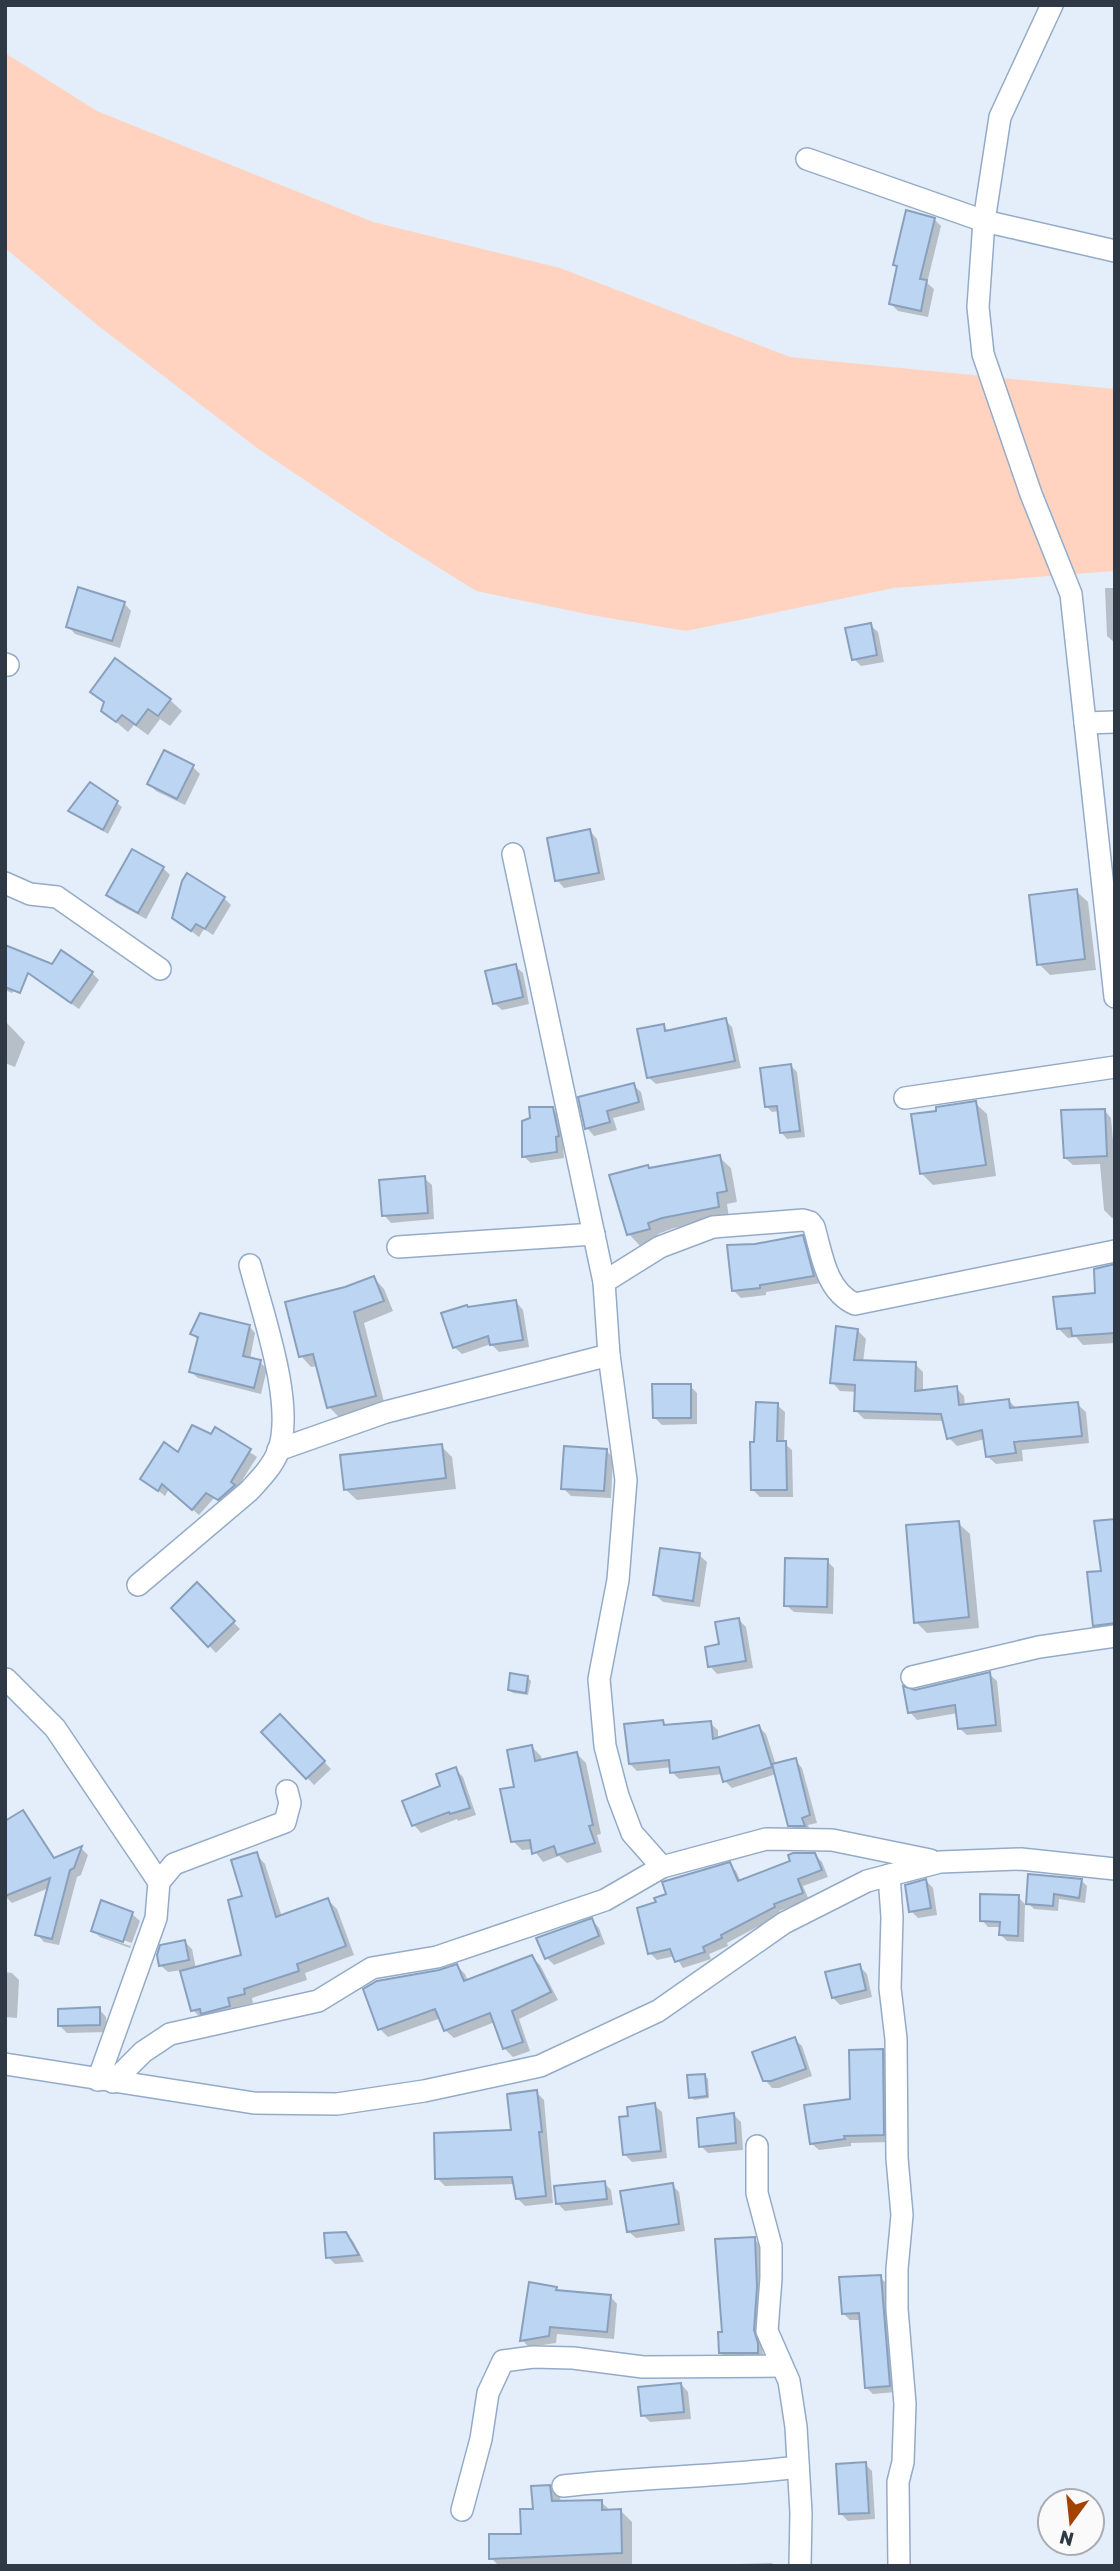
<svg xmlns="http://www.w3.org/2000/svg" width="1120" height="2571" font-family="Rubik,sans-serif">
	<rect width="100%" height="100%" fill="#e4eefa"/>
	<!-- green -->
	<polygon fill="#ffd3bf" points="5,53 97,111 373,222 560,268 790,357 1115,389 1115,571 894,588 686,631 591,615 476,591 385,534 257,448 96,324 5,248"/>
	<!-- shadow -->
	<g fill="#0003" fill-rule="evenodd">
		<polygon points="934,219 941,226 927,283 934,289 928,317 898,311 891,304 899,268 895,264"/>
		<polygon points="1105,588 1115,588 1115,643 1107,636"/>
		<polygon points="124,603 131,611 120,648 75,634 68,626"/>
		<polygon points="870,625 878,632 884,662 861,666 854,659"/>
		<polygon points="116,660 170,700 182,711 170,726 160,719 148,735 134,725 128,732 103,711 105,704 93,692"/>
		<polygon points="193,767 200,774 185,805 156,791 149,784"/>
		<polygon points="91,784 122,807 108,834 70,811"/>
		<polygon points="590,831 597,839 605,880 564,888 557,880"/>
		<polygon points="163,868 170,875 146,919 115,902 108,894"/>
		<polygon points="1076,891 1088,902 1096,970 1050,975 1039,964"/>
		<polygon points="224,898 231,905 213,935 204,929 199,937 174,918"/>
		<polygon points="5,946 52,966 92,973 99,980 79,1009 29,974 12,993 5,990"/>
		<polygon points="515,966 523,973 529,1004 502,1010 494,1003"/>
		<polygon points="725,1020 732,1027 741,1068 656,1084 648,1077 664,1026 669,1032"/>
		<polygon points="5,1021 25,1042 15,1067 5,1063"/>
		<polygon points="791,1066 797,1072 805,1137 787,1139 781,1132 779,1111 772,1112 766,1106"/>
		<polygon points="633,1085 641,1092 645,1110 613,1118 617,1130 594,1136 587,1128"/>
		<polygon points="975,1103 987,1114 996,1176 933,1185 922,1174"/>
		<polygon points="553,1109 560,1117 566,1143 563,1144 564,1158 531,1163 523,1156"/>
		<polygon points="1104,1110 1111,1118 1115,1163 1115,1217 1112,1218 1104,1210 1100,1164 1073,1165 1065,1158"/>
		<polygon points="719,1157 731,1168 737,1202 727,1204 729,1218 674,1228 658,1234 660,1240 640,1246 629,1234 650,1170"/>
		<polygon points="424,1178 432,1185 434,1219 391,1223 384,1215"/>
		<polygon points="802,1237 809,1245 821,1283 766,1292 766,1295 741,1298 733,1290 755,1246"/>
		<polygon points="1115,1266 1115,1343 1083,1345 1076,1337 1068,1338 1058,1328 1097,1295"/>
		<polygon points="374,1278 384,1289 393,1311 364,1323 385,1406 340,1418 329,1407 318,1366 311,1367 301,1356 346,1289"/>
		<polygon points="516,1302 523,1310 529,1347 499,1352 491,1344 462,1354 454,1347 469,1309"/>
		<polygon points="249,1326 255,1333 250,1359 260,1362 267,1369 261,1394 198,1378 191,1372 199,1341 192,1334"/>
		<polygon points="858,1331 866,1339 863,1362 915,1364 923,1372 923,1392 956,1388 964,1396 965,1406 1009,1401 1017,1409 1077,1404 1086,1412 1089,1443 1022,1450 1023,1461 996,1464 987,1456 985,1439 957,1446 949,1438 944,1421 864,1419 856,1411 857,1392 840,1391 832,1382"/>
		<polygon points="690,1386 697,1393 697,1424 662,1425 654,1417"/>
		<polygon points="777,1405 785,1412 784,1443 792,1450 793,1497 760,1497 753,1490 756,1444"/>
		<polygon points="216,1430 257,1457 226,1506 214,1498 199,1515 169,1489 165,1496 142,1478 212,1436"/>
		<polygon points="441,1446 452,1457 456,1489 357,1500 345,1489"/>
		<polygon points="606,1450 613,1458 611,1498 571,1496 563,1488"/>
		<polygon points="1115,1521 1115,1633 1104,1635 1095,1625 1103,1572"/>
		<polygon points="958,1523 970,1534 979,1628 927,1633 916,1622"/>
		<polygon points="699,1555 707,1562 700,1607 663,1602 655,1595"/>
		<polygon points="827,1561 834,1568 833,1614 794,1612 786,1605"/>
		<polygon points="197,1585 240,1629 216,1653 173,1608"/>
		<polygon points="739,1620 746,1627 753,1668 717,1674 710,1666"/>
		<polygon points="989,1674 997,1681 1002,1732 967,1735 959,1728 958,1713 917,1720 910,1712 915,1692"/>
		<polygon points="528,1678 531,1681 528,1695 513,1693 509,1690"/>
		<polygon points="280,1716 331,1769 314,1785 264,1732"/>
		<polygon points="663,1722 667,1726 710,1723 718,1730 718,1739 759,1727 766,1734 776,1765 795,1760 802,1768 817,1823 808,1825 811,1833 797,1833 790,1825 776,1774 732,1788 725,1781 723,1774 679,1779 672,1772 672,1767 637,1771 630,1764"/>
		<polygon points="532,1747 541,1756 542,1761 577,1754 586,1763 601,1834 597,1835 602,1852 567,1863 559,1856 543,1862 533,1849 522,1850 513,1841 516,1788"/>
		<polygon points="455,1769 463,1777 476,1815 458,1821 457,1819 421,1833 414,1825 405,1802 442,1787"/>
		<polygon points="22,1812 55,1859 81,1848 88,1855 81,1875 77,1877 59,1945 44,1942 37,1934 49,1888 12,1903 5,1896 5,1879"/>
		<polygon points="256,1854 265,1864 282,1917 328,1900 337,1909 354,1955 305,1973 307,1980 252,1998 253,2003 237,2007 239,2015 202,2019 193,2010 182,1970 168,1972 160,1965 185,1942 192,1949 196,1969 243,1956 244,1897"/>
		<polygon points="815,1855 822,1862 828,1877 803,1886 809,1900 779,1911 781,1914 727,1943 728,1946 709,1954 711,1959 683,1968 675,1956 657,1960 650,1953 658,1903 729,1864 736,1871 741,1882"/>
		<polygon points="1081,1880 1087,1886 1085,1903 1059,1899 1058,1911 1034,1909 1028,1903"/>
		<polygon points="926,1881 933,1888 937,1915 918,1918 911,1911"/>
		<polygon points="1018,1897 1025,1904 1024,1942 1007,1941 1000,1934 1001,1927 988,1927 982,1920"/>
		<path d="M 132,1914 L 140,1921 L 130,1948 L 100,1937 L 93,1930 ZM 99,1932 L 132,1943 L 130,1946 L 99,1935 Z"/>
		<polygon points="592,1920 599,1928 605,1944 554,1965 547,1958"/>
		<polygon points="532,1957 540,1965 558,2000 519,2019 530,2051 513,2057 504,2048 495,2022 454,2038 445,2030 441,2018 388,2037 380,2029 440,1972 457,1966 465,1974 468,1981"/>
		<polygon points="859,1966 867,1974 872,1997 840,2005 833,1998"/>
		<polygon points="5,1972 12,1973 19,1980 17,2018 5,2017"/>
		<polygon points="99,2009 106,2017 107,2032 67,2033 60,2026"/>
		<polygon points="794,2039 802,2046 812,2076 779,2088 772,2088 765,2080"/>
		<polygon points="882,2051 890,2058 890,2142 851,2143 851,2146 819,2150 811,2143 852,2101"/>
		<polygon points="704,2075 708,2079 709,2098 694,2100 691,2097"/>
		<polygon points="536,2092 544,2100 553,2203 525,2206 517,2198 515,2184 445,2186 437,2178 513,2132"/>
		<polygon points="654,2105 662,2112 667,2158 632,2162 625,2155 630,2117"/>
		<polygon points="734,2115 741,2122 743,2150 708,2153 701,2146"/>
		<polygon points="604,2183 611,2190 613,2205 565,2211 557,2203"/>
		<polygon points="672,2185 679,2192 685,2231 636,2238 628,2231"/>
		<polygon points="345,2233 353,2241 364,2262 335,2264 328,2257"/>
		<polygon points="754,2239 761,2246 763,2262 760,2262 763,2295 760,2339 764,2359 728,2360 721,2353 724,2334"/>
		<polygon points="880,2277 887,2284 896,2392 873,2394 866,2387 861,2320 850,2320 843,2313"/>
		<polygon points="556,2288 559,2292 610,2296 617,2304 614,2339 557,2334 556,2343 529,2347 522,2340"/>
		<polygon points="681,2384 688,2392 691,2419 650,2422 643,2415"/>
		<polygon points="865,2464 872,2471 875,2519 848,2521 841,2514"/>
		<polygon points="550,2486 560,2497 561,2503 601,2502 611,2511 621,2511 632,2522 632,2564 499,2566 491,2558 523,2535"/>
		<polygon points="772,2563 775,2566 738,2566 738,2564"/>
	</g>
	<!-- building -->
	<g fill="#bcd5f3" stroke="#89a0bd" stroke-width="2">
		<polygon points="906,210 935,218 920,279 927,280 921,311 889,304 897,266 893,265"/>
		<polygon points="78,587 125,602 112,641 66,627"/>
		<polygon points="871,623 877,655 852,660 845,628"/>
		<polygon points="115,658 171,699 158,716 148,709 136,725 122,715 116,722 101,711 104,702 90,692"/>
		<polygon points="164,750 194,765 177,799 147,784"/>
		<polygon points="90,782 118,801 103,830 68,811"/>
		<polygon points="590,829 599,873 555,881 547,838"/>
		<polygon points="132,849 164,867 138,913 106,895"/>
		<polygon points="187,873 225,897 205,929 196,924 191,931 172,918 182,881"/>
		<polygon points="1077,889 1085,959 1037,965 1029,895"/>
		<polygon points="5,945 52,964 61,950 93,972 71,1003 28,973 20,993 5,987"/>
		<polygon points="516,964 523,997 493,1004 485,971"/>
		<polygon points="726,1018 735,1061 647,1078 637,1029 664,1024 665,1031"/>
		<polygon points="791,1064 800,1131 780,1133 777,1106 765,1107 760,1068"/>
		<polygon points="634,1083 639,1102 607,1111 610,1122 585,1129 578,1097"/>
		<polygon points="976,1101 986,1165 920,1174 911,1114 936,1111 936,1107"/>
		<polygon points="529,1107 553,1107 559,1136 556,1137 557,1152 522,1157 522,1121 530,1118"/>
		<polygon points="1105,1109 1107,1156 1064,1158 1061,1110"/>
		<polygon points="720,1155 727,1191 717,1193 719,1207 662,1218 648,1223 650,1229 627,1235 609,1175 648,1165 649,1168"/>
		<polygon points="425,1176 428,1213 382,1216 379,1180"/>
		<polygon points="803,1235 814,1276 760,1285 760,1288 732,1291 727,1245 755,1244"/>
		<polygon points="1115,1264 1115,1333 1072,1336 1071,1328 1057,1329 1053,1297 1095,1293 1094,1269"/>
		<polygon points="374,1276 384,1301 354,1312 376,1396 327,1408 313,1354 299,1357 285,1302 345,1287"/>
		<polygon points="516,1300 523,1340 490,1345 488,1336 453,1348 441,1313 467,1305 468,1307"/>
		<polygon points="200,1313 250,1325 243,1356 261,1360 254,1388 189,1372 198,1337 190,1334"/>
		<polygon points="836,1326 858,1329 854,1360 916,1362 915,1391 957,1386 959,1405 1009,1399 1010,1408 1078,1402 1082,1436 1014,1442 1016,1453 986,1457 982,1430 947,1439 941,1414 854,1411 855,1385 830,1383"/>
		<polygon points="652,1384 691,1384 691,1418 653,1418"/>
		<polygon points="756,1402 778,1403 777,1441 786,1441 787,1490 751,1490 750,1442 754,1442"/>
		<polygon points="192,1425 211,1434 215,1427 251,1449 231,1482 235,1485 218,1500 206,1493 192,1510 162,1484 158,1491 140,1479 164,1442 178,1452"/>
		<polygon points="442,1444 446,1478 344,1490 340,1455"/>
		<polygon points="564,1446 607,1449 604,1491 561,1489"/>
		<polygon points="1115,1519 1115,1623 1093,1626 1087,1572 1101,1571 1094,1521"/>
		<polygon points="959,1521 969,1617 914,1623 906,1525"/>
		<polygon points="660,1548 700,1553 693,1601 653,1595"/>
		<polygon points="785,1558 828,1559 827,1607 784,1606"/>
		<polygon points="197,1582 235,1621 208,1647 171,1608"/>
		<polygon points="739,1618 746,1661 708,1667 705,1647 719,1644 715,1622"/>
		<polygon points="990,1672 996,1725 958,1729 955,1705 908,1713 903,1686 915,1690"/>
		<polygon points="510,1673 528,1676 526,1693 508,1690"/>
		<polygon points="280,1714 325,1761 306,1779 261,1732"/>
		<polygon points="663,1720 664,1725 711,1721 713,1739 759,1725 772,1767 723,1782 719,1767 670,1773 669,1760 629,1764 624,1724"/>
		<polygon points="532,1745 535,1761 577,1752 593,1825 589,1826 595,1843 557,1855 554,1846 532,1854 530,1840 511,1842 500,1789 514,1787 507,1750"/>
		<polygon points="796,1758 810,1815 802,1818 805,1826 788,1826 772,1764"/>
		<polygon points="456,1767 470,1808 450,1814 449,1812 412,1826 402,1801 440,1786 436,1774"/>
		<polygon points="23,1810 54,1858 82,1846 74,1868 70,1870 52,1939 35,1935 50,1878 5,1896 5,1821"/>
		<polygon points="257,1852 276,1917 328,1898 346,1946 297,1964 299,1971 244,1989 245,1994 228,1998 230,2006 201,2014 200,2009 191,2011 180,1971 241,1955 228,1900 242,1896 231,1860"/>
		<polygon points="793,1853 815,1853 822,1870 798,1879 803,1893 774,1904 775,1907 721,1935 722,1938 703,1947 705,1952 675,1962 670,1949 648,1954 637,1908 656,1902 654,1898 666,1894 662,1882 730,1862 738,1881 790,1861 788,1855"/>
		<polygon points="1028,1874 1082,1879 1079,1898 1054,1894 1053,1906 1026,1904"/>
		<polygon points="926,1879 931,1908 909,1912 905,1885"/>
		<polygon points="980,1894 1019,1895 1018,1936 999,1935 1000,1922 980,1921"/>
		<polygon points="101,1900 133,1912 123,1942 91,1931"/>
		<polygon points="592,1918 599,1936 545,1959 536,1938"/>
		<polygon points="185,1940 189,1960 159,1966 157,1955 160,1945"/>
		<polygon points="532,1955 551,1992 512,2011 523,2042 503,2049 490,2013 444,2031 435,2009 378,2030 363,1989 377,1981 439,1970 457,1964 464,1981"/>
		<polygon points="860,1964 866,1990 832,1998 825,1972"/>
		<polygon points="100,2007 100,2025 58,2026 58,2009"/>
		<polygon points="795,2037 806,2069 771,2081 763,2081 752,2052"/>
		<polygon points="883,2049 884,2135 844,2136 845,2139 810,2144 804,2105 850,2099 849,2050"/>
		<polygon points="705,2074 707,2096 689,2098 687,2075"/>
		<polygon points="537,2090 542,2132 539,2132 546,2196 516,2199 512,2177 435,2179 434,2133 511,2130 507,2094"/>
		<polygon points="655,2103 661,2151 623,2155 619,2117 628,2116 627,2107"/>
		<polygon points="734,2113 736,2143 699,2147 697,2118"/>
		<polygon points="605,2181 607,2199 556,2204 554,2186"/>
		<polygon points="673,2183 679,2224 627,2232 620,2191"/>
		<polygon points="346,2232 359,2255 326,2258 324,2233"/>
		<polygon points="755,2237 757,2287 754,2330 758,2343 758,2353 719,2353 718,2332 722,2332 715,2239"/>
		<polygon points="881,2275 890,2386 865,2388 859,2313 842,2314 839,2277"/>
		<polygon points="529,2282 557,2287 556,2290 611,2295 607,2332 550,2327 549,2336 520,2341"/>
		<polygon points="681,2383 684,2412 641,2416 638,2387"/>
		<polygon points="866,2462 869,2513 839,2514 836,2464"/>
		<polygon points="550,2485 552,2501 602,2500 602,2510 621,2509 622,2553 489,2559 489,2534 521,2534 520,2509 533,2509 531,2486"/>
	</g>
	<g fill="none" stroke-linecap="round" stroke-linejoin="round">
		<!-- minor casing -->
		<g stroke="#94abc8" stroke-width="24">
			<g id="minor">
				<polyline points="1052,5 1000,117 984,221 978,307 983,354 1031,494 1071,594 1115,997"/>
				<polyline points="807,159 984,221 1115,251"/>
				<polyline points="5,664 8,665"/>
				<polyline points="1085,723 1115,722"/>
				<polyline points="513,854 604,1282 609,1355 626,1480 618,1580 599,1679 605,1746 618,1796 632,1833 662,1867"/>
				<polyline points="5,883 30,894 57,897 160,969"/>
				<polyline points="905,1098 1115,1067"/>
				<polyline points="398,1247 594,1234"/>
				<path d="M 604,1282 L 660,1247 L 713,1227 L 803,1220 L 810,1222 L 814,1227 C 822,1255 826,1291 855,1304 L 1115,1251"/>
				<polyline points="278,1450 386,1412 609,1355"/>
				<path d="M 138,1585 L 249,1491 C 260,1479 272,1467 278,1452 C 296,1406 262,1312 250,1265"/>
				<polyline points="912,1677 1039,1647 1115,1636"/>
				<polyline points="6,1679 55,1728 159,1882"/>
				<polyline points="889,1875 892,1917 890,1988 896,2039 897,2158 902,2215 897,2269 897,2309 905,2404 903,2462 898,2482 899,2566"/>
				<polyline points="5,2064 254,2103 337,2104 424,2091 540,2066 658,2011 784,1923 867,1881 940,1862 1021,1859 1115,1869"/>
				<polyline points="98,2080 156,1918 159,1882 174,1864 285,1822 290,1803 287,1791"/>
				<polyline points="113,2082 143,2052 170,2034 318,2001 372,1968 437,1957 605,1900 662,1867 766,1839 832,1840 930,1860"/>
				<polyline points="757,2146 757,2193 771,2246 771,2278 767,2331 789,2381 796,2427 801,2513 800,2566"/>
				<path d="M 563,2486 C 641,2477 720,2477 798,2467"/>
				<polyline points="462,2510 481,2439 488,2393 503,2361 533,2357 573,2358 643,2367 782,2366"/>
			</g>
		</g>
		<!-- minor -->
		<use href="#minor" stroke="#fff" stroke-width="21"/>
	</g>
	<!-- border -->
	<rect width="1120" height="2571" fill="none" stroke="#2f3945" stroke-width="14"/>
	<!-- north arrow -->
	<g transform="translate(1071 2522) rotate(195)"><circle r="33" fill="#fafafa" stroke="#a9adb2" stroke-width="2"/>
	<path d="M0-5L12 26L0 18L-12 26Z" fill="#a44201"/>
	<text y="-10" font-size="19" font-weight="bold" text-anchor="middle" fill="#2f3945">N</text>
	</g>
</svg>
